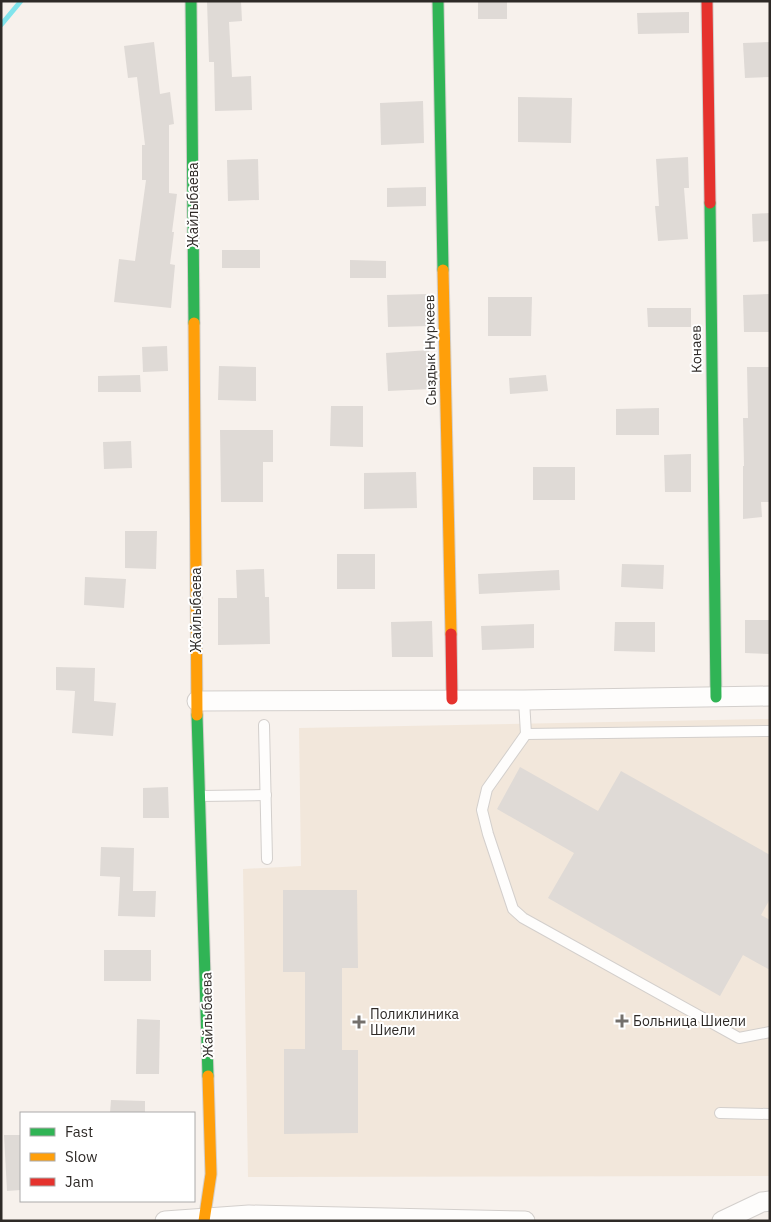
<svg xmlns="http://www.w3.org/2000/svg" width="771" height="1222" font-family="'IBM Plex Sans',sans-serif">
	<rect width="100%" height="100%" fill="#f7f1ec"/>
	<!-- medical -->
	<polygon fill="#f2e7db" points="770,719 770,1176 248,1177 243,869 301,866 299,728"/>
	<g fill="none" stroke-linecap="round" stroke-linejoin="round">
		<!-- stream -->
		<polyline stroke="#81e4ec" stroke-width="5" points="1,25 21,1"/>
	</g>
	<!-- building -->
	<g fill="#dfdad6">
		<polygon points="207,1 241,1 242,21 229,22 232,77 251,76 252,110 215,111 214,62 209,62"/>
		<rect x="478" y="1" width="29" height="18"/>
		<polygon points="689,12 689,33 638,34 637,13"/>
		<polygon points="154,42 160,94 170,92 174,124 169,125 169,193 177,194 172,232 174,232 170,264 175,265 171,308 114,302 119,259 135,261 146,180 142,180 142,145 145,145 137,77 128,78 124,46"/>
		<polygon points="770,42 770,77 745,78 743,43"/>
		<polygon points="518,97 572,98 571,143 518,142"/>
		<polygon points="423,101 424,143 381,145 380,103"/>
		<polygon points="688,157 689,188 684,188 688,239 658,241 655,206 659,206 656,159"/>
		<polygon points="258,159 259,200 228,201 227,160"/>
		<polygon points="426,187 426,206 387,207 387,188"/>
		<polygon points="770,213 770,241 753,242 752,214"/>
		<rect x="222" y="250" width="38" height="18"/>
		<polygon points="350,260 386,261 386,278 350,278"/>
		<polygon points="428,294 429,326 388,327 387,295"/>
		<polygon points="770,294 770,332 744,332 743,295"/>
		<polygon points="488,297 532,297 531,336 488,336"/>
		<polygon points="647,308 691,308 691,327 648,327"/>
		<polygon points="167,346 168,371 143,372 142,347"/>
		<polygon points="429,350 430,389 388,391 386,353"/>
		<polygon points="219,366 256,367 256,401 218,400"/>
		<polygon points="747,367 770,367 770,502 761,502 762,517 743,519 743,466 744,466 743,418 748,418"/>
		<polygon points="140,375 141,392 98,392 98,376"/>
		<polygon points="546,375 548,391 510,394 509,378"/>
		<polygon points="331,406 363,406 363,447 330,446"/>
		<polygon points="659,408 659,435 616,435 616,409"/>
		<polygon points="220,430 273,430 273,462 263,462 263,502 221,502"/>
		<polygon points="131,441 132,468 104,469 103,442"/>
		<polygon points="691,454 691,492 665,492 664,455"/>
		<rect x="533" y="467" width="42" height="33"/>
		<polygon points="416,472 417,508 364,509 364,473"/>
		<polygon points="125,531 157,531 156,569 125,568"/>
		<rect x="337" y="554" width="38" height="35"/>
		<polygon points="622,564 664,565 663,589 621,587"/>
		<polygon points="264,569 265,597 269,597 270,644 218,645 218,598 237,598 236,570"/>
		<polygon points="559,570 560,590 479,594 478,574"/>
		<polygon points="85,577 126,579 124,608 84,605"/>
		<polygon points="745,620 770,620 770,654 745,653"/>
		<polygon points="432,621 433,657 392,657 391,622"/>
		<polygon points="615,622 655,622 655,652 614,651"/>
		<polygon points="534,624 534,648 482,650 481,626"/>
		<polygon points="56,667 95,668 94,701 116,703 113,736 72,733 75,691 56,690"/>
		<polygon points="520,767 598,811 621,771 770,855 770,899 761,915 770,920 770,970 743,955 720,996 548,898 574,853 497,809"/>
		<polygon points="168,787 169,818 143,818 143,788"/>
		<polygon points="101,847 134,848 133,891 156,891 155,917 118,916 120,877 100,876"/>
		<polygon points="283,890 357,890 358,968 342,968 342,1050 358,1050 358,1133 284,1134 284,1049 305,1049 305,972 283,972"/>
		<rect x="104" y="950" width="47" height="31"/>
		<polygon points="137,1019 160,1020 159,1074 136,1074"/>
		<polygon points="111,1100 145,1101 145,1113 110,1113"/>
		<polygon points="4,1135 21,1135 21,1190 7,1191"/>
	</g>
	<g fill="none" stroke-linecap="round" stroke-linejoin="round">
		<!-- lane casing -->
		<g stroke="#d3cfcc" stroke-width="12">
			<g id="lane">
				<polyline points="524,700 526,734 487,789 482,810 488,834 513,909 523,918 739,1038 770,1032"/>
				<polyline points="264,725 267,859"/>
				<polyline points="526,734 770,731"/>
				<polyline points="201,796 266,795"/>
				<polyline points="720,1113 770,1114"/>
			</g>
		</g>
		<!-- street casing -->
		<g stroke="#d3cfcc" stroke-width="21">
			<g id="street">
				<polyline points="197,701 524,700 770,696"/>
				<polyline points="165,1221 249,1215 525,1221"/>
				<polyline points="722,1221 762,1202 770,1201"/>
			</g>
		</g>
		<!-- fast casing -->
		<g stroke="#d3cfcc" stroke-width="13">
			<g id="fast">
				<polyline points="191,1 194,323"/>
				<polyline points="438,1 443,270"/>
				<polyline points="710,203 716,697"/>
				<polyline points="197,715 208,1076"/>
			</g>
		</g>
		<!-- slow casing -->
		<g stroke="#d3cfcc" stroke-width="13">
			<g id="slow">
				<polyline points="443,270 451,634"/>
				<polyline points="194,323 197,715"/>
				<polyline points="204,1221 211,1174 208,1076"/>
			</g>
		</g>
		<!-- jam casing -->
		<g stroke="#d3cfcc" stroke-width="13">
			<g id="jam">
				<polyline points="707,1 710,203"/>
				<polyline points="451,634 452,699"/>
			</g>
		</g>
		<!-- lane -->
		<use href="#lane" stroke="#fefdfc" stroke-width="10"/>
		<!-- street -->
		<use href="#street" stroke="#fefdfc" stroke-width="19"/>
		<!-- fast -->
		<use href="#fast" stroke="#30b455" stroke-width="11"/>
		<!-- slow -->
		<use href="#slow" stroke="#ff9f0a" stroke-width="11"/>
		<!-- jam -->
		<use href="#jam" stroke="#e5322d" stroke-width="11"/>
	</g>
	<!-- markers -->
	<g fill="#74706c" stroke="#fff" stroke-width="2">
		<path d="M619.5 1013.5h5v5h5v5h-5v5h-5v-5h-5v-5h5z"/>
		<path d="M356.5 1014.5h5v5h5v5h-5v5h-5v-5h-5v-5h5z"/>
	</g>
	<g text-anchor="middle" stroke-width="4" stroke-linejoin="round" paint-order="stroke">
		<!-- street labels -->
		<g font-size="14" fill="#2e2a27" stroke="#fff">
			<text transform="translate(193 205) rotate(-90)" y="5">Жайлыбаева</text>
			<text transform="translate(696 349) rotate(-91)" y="5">Конаев</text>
			<text transform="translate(430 350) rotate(-91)" y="5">Сыздык Нуркеев</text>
			<text transform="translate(196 610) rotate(-90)" y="5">Жайлыбаева</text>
			<text transform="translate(207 1015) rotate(-91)" y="5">Жайлыбаева</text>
		</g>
		<!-- poi labels -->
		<g font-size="14" fill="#2e2a27" stroke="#fff" text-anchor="start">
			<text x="370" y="1019">Поликлиника<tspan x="370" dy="16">Шиели</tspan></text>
			<text x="633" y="1026">Больница Шиели</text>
		</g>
	</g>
	<!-- border -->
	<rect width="771" height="1222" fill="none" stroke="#2e2a27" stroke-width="5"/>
	<!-- legend -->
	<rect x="20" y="1112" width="175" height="90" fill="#ffffff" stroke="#abaaa9"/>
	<rect x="30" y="1128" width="25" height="8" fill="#30b455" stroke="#abaaa9"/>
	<text x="65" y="1137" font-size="15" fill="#2e2a27">Fast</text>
	<rect x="30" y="1153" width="25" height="8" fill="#ff9f0a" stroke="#abaaa9"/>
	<text x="65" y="1162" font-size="15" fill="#2e2a27">Slow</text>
	<rect x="30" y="1178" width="25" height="8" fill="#e5322d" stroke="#abaaa9"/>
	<text x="65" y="1187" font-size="15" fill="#2e2a27">Jam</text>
</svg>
